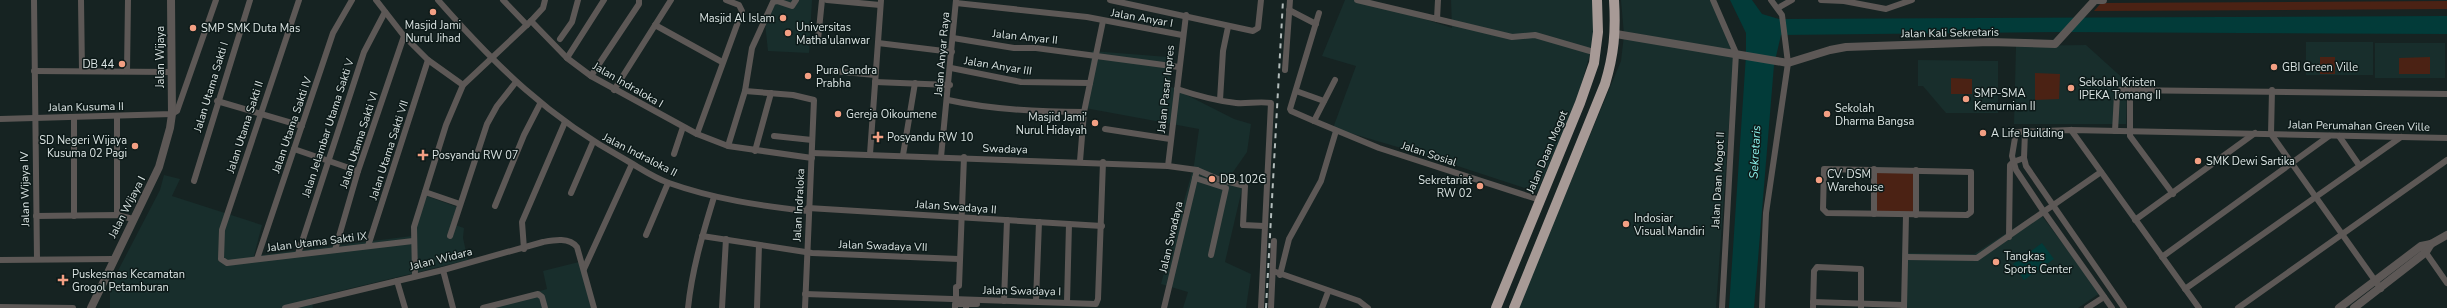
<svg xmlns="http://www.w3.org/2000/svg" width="2447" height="308" viewBox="0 0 2447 308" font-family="'Nunito Sans',sans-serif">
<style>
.built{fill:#182e2c}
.green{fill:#4b2214}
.water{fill:#023b39}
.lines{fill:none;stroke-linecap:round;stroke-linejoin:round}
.minor{stroke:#5d5856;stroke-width:6}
.tertiary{stroke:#5d5856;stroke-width:8}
.trunk{stroke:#a79a96;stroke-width:10}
.rail{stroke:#b3bdbc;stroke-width:2;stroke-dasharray:5 5;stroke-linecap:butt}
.poi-dot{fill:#f39f83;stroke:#0d1a19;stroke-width:1.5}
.labels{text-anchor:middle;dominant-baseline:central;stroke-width:3;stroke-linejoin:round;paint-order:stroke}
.poi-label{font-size:11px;fill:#dce5e4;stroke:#0d1a19;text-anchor:start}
.street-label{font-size:11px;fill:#dce5e4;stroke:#0d1a19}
.water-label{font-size:12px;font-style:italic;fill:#8df5ef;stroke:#0d1a19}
</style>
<rect width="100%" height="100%" fill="#162322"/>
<g class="built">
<polygon points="771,0 812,0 809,53 768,51 764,14"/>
<polygon points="1345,0 1366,0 1452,28 1451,0 1598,0 1598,25 1577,100 1537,192 1418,153 1333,128 1356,66 1322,56"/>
<polygon points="1621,0 1714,0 1734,53 1716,308 1518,308 1621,61 1624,35"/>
<rect x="2306" y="42" width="67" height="33"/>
<rect x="2375" y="43" width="70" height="35"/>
<polygon points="2086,45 2127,82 2126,124 2014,124 2016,46"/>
<polygon points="1092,51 1168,57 1171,87 1234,119 1251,124 1247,152 1226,182 1242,189 1225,262 1251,274 1246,308 1183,308 1188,292 1161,284 1194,165 1199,129 1085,108"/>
<polygon points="1918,60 1998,61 1998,113 1946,113 1923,86 1918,86"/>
<polygon points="164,175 180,179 172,196 262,225 254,256 412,236 424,195 457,207 455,225 464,228 463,238 468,260 311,298 313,308 110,308 110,286 160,190"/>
<polygon points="2039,212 2100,293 2078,308 1902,308 1902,253 1974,254"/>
<polygon points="579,262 591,308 480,308 547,289 543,271"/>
</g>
<g class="green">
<polygon points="2447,1 2447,9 2094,11 2101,3"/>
<rect x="2320" y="57" width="15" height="17"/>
<polygon points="2430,57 2430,74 2399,74 2399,58"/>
<polygon points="2035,73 2060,74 2059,99 2035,100"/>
<polygon points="1951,78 1972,79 1972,94 1951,94"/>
<polygon points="1875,170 1915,171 1915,214 1875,213"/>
</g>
<g class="water">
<polygon points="1730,0 1752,0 1762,14 1779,19 2447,16 2447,34 2062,32 1781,35 1774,65 1754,308 1729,308 1746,55 1746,33"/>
<polygon points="2042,243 2054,259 2024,280 2013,264"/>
</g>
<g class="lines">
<g class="minor">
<polyline points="34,0 37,259"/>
<polyline points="81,0 82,71"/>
<polyline points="299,0 222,230 221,259 227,263 413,241"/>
<polyline points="376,0 404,36 428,60 463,85"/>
<path d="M438 0C496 66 549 118 626 160 640 168 654 178 669 183 714 199 761 206 808 211"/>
<polyline points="503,0 527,25"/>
<polyline points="827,0 880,5"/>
<polyline points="1110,0 1253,31 1258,28 1261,0"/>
<polyline points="1357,0 1437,19 1438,0"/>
<polyline points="1713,0 1736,53 1722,308"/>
<polyline points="1821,0 1844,1 1886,9 1912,0"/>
<polyline points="956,3 1087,17 1182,35"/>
<polyline points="1778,8 1792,0"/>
<polyline points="1289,10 1316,24"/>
<polyline points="1437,19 1512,37 1535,35 1597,53"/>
<polyline points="531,21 567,58 591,76 697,134 728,146 812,158"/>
<polyline points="655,25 722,62"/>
<polyline points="953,38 1014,48 1036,48 1179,67"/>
<polyline points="560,39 572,22 578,0"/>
<polyline points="818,39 822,0"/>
<polyline points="878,43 952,52"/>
<polyline points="567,58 604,0"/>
<polyline points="951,68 1021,82 1090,83"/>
<polyline points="1285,70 1290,0"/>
<polyline points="34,71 171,72"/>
<polyline points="127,71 128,0"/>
<polyline points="833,71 875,75"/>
<polyline points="591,76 639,4 639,0"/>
<polyline points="1335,80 1314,121 1379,148 1540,200"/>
<polyline points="2125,80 2130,90 2130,136 2173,194"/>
<polyline points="875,82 950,85"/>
<path d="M1177 89C1195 95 1216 101 1236 103 1247 104 1259 101 1271 103L1261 308"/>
<polyline points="614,90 671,0"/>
<polyline points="2272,90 2271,134 2381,289"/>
<polyline points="745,91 793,95 814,100 805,308"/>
<polyline points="1296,91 1324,101"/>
<path d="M948 100C993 110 1038 112 1084 112"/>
<polyline points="1220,100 1223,51 1228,27"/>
<polyline points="217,101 302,126"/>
<polyline points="74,117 74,216"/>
<polyline points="0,119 172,114 177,111 216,0"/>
<polyline points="1314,121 1291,111 1290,109 1319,13"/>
<polyline points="1105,129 1170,139"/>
<polyline points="2071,130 2199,308"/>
<polyline points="2115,131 2117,95 2120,90 2447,94"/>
<polyline points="2025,132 2024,158 2026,166 2124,308"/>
<polyline points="697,134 742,11 739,5 726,0"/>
<polyline points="774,136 812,140"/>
<polyline points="2339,136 2359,165"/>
<polyline points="728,146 745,91 752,48 773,2 777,1 792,6 796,0"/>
<polyline points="294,149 358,171"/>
<polyline points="755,151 771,93"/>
<polyline points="812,153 1168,166 1197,170 1218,179 1245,186 1243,225 1264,226"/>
<polyline points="674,154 683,127"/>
<polyline points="870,154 881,0"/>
<polyline points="903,155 915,83"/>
<polyline points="941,157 956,0"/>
<polyline points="1080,161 1084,112 1103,21"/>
<polyline points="1168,166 1186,15"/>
<polygon points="1824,169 1971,172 1971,212 1967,215 1827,213 1823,209"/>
<polyline points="1195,178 1226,188 1211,255"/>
<polyline points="194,181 250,0"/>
<polyline points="425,192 460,204"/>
<polyline points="571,193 593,142"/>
<polyline points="495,206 524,135 540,104"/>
<polyline points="808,208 1102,226"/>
<polyline points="1874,214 1874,169"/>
<polyline points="117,215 117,116"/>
<polyline points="1916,215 1916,170"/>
<polyline points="36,216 117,215 133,219"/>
<polyline points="2135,220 2255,133"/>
<polyline points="646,235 668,183"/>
<polyline points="450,236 487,124 497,106 516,82"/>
<polyline points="702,236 812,253 959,259"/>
<polyline points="2009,237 2010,165 2013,162 2024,158"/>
<polyline points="368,246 428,60"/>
<polyline points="524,249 522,222 565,122"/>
<polyline points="335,250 358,171 404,36"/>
<polyline points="2424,250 2447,283"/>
<polyline points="298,254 364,52 385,12"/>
<polyline points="1906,257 1977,258 2101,172"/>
<polyline points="2162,257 2329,136"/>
<polyline points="257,259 333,33 352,0"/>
<polyline points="0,260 113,259"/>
<polyline points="584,269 632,164"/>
<polyline points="443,270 453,308"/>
<polyline points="1273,271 1359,301 1368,308"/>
<polyline points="415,275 414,227 446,125 463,85 531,21 543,8 545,0"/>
<polyline points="1280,275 1289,239 1321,181 1336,131"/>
<polyline points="397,281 405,308"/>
<polyline points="2185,289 2401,137"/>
<polyline points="805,294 1096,304 1098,299 1103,162"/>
<polyline points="956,299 956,287 959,286 964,157"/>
<polyline points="1004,301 1007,220"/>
<polyline points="1036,301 1039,222"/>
<polyline points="1067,302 1069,224"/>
<polyline points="1813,302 1904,305"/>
<polyline points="0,307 73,308"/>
<path d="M285 308 443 270 543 242C554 240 569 237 577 247L594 308"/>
<polyline points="483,308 538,294 542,297 545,308"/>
<path d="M688 308C692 269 703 233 714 197"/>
<polyline points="722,308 726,239"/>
<polyline points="757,308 759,245"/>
<polyline points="955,308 955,304 966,304"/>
<polyline points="966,308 966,304 977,304"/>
<polyline points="1164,308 1197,170"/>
<polyline points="1271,308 1274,241"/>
<polyline points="1322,308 1328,292"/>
<polyline points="1762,308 1766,213 1788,63 1782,15 1771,0"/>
<polyline points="1813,308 1814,271 1817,267 1861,269 1861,308"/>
<polyline points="1904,308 1906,215"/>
<polyline points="2087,308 2104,297"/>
<polyline points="2112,308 2044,212 2016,170 2012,156 2016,132 2071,130 2447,138"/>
<polyline points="2238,308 2447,160"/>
</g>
<g class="tertiary">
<polyline points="1616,34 1788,63 1830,50 1846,47 1990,42 2055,44 2095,0 2103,0"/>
<polyline points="91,308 159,167 170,128 172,114 171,0"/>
<polyline points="2339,308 2421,246 2431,244 2447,235"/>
<polyline points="2354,308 2426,252 2431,244"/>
</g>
<g class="trunk">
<polyline points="1496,308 1580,103 1594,63 1598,32 1597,0"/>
<path d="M1514 308 1605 84C1614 54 1616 32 1614 0"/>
</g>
<polyline class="rail" points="1266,308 1283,0"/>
</g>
<g class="poi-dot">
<circle cx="433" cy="12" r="4"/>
<circle cx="783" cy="18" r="4"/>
<circle cx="193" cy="28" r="4"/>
<circle cx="788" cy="33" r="4"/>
<circle cx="122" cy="64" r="4"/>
<circle cx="2274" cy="67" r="4"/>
<circle cx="808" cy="76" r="4"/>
<circle cx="2071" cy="88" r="4"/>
<circle cx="1966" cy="99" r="4"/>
<circle cx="838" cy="114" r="4"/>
<circle cx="1827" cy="114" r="4"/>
<circle cx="1095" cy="123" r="4"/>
<circle cx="1983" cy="133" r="4"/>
<path d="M876 131h4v4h4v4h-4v4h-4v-4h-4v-4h4z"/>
<circle cx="135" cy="146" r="4"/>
<path d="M421 149h4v4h4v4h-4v4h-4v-4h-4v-4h4z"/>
<circle cx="2198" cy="161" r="4"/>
<circle cx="1212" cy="179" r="4"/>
<circle cx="1819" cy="180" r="4"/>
<circle cx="1480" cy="186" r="4"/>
<circle cx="1626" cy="224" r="4"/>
<circle cx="1996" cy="262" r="4"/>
<path d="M61 274h4v4h4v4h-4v4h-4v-4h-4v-4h4z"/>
</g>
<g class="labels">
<g class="poi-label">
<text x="775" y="18" text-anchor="end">Masjid Al Islam</text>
<text x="433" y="25" text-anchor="middle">Masjid Jami<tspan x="433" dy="13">Nurul Jihad</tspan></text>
<text x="796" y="27">Universitas<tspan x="796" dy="13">Matha'ulanwar</tspan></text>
<text x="201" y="28">SMP SMK Duta Mas</text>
<text x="114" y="64" text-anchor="end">DB 44</text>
<text x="2282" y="67">GBI Green Ville</text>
<text x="816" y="70">Pura Candra<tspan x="816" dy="13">Prabha</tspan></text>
<text x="2079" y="82">Sekolah Kristen<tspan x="2079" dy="13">IPEKA Tomang II</tspan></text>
<text x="1974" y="93">SMP-SMA<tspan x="1974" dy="13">Kemurnian II</tspan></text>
<text x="1835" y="108">Sekolah<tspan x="1835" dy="13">Dharma Bangsa</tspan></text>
<text x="846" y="114">Gereja Oikoumene</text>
<text x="1087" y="117" text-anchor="end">Masjid Jami'<tspan x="1087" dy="13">Nurul Hidayah</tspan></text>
<text x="1991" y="133">A Life Building</text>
<text x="887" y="137">Posyandu RW 10</text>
<text x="127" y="140" text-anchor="end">SD Negeri Wijaya<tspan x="127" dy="13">Kusuma 02 Pagi</tspan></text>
<text x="432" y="155">Posyandu RW 07</text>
<text x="2206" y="161">SMK Dewi Sartika</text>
<text x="1827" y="174">CV. DSM<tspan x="1827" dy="13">Warehouse</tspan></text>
<text x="1220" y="179">DB 102G</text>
<text x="1472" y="180" text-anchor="end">Sekretariat<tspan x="1472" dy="13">RW 02</tspan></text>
<text x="1634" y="218">Indosiar<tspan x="1634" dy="13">Visual Mandiri</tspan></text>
<text x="2004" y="256">Tangkas<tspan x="2004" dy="13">Sports Center</tspan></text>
<text x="72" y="274">Puskesmas Kecamatan<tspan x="72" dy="13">Grogol Petamburan</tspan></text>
</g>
<g class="street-label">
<text transform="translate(1142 18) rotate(10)">Jalan Anyar I</text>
<text transform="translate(1950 33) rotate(-1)">Jalan Kali Sekretaris</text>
<text transform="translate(1025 37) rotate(6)">Jalan Anyar II</text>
<text transform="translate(942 54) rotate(-85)">Jalan Anyar Raya</text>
<text transform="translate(160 57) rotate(-90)">Jalan Wijaya</text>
<text transform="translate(998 66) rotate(9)">Jalan Anyar III</text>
<text transform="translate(628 85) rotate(30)">Jalan Indraloka I</text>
<text transform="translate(211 87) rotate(-73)">Jalan Utama Sakti I</text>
<text transform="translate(1166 89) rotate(-84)">Jalan Pasar Inpres</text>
<text transform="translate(86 107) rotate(-1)">Jalan Kusuma II</text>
<text transform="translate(292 125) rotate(-71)">Jalan Utama Sakti IV</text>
<text transform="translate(2359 126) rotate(1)">Jalan Perumahan Green Ville</text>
<text transform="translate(245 127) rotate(-72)">Jalan Utama Sakti II</text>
<text transform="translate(328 128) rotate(-72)">Jalan Jelambar Utama Sakti V</text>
<text transform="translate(359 140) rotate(-72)">Jalan Utama Sakti VI</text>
<text transform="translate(1005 149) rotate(2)">Swadaya</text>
<text transform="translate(389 150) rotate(-72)">Jalan Utama Sakti VII</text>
<text transform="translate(1547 152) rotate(-67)">Jalan Daan Mogot</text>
<text transform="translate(1429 154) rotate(18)">Jalan Sosial</text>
<text transform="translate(640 155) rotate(27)">Jalan Indraloka II</text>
<text transform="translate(1718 180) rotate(-87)">Jalan Daan Mogot II</text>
<text transform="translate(25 189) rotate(-91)">Jalan Wijaya IV</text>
<text transform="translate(799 205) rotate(-87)">Jalan Indraloka</text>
<text transform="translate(127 207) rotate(-63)">Jalan Wijaya I</text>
<text transform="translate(956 207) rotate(4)">Jalan Swadaya II</text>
<text transform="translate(1171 237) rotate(-77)">Jalan Swadaya</text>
<text transform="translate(317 242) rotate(-7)">Jalan Utama Sakti IX</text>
<text transform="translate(883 246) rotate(2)">Jalan Swadaya VII</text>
<text transform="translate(441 259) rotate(-14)">Jalan Widara</text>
<text transform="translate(1022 291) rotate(1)">Jalan Swadaya I</text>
</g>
<g class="water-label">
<text transform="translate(1755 152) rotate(-87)">Sekretaris</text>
</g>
</g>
</svg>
